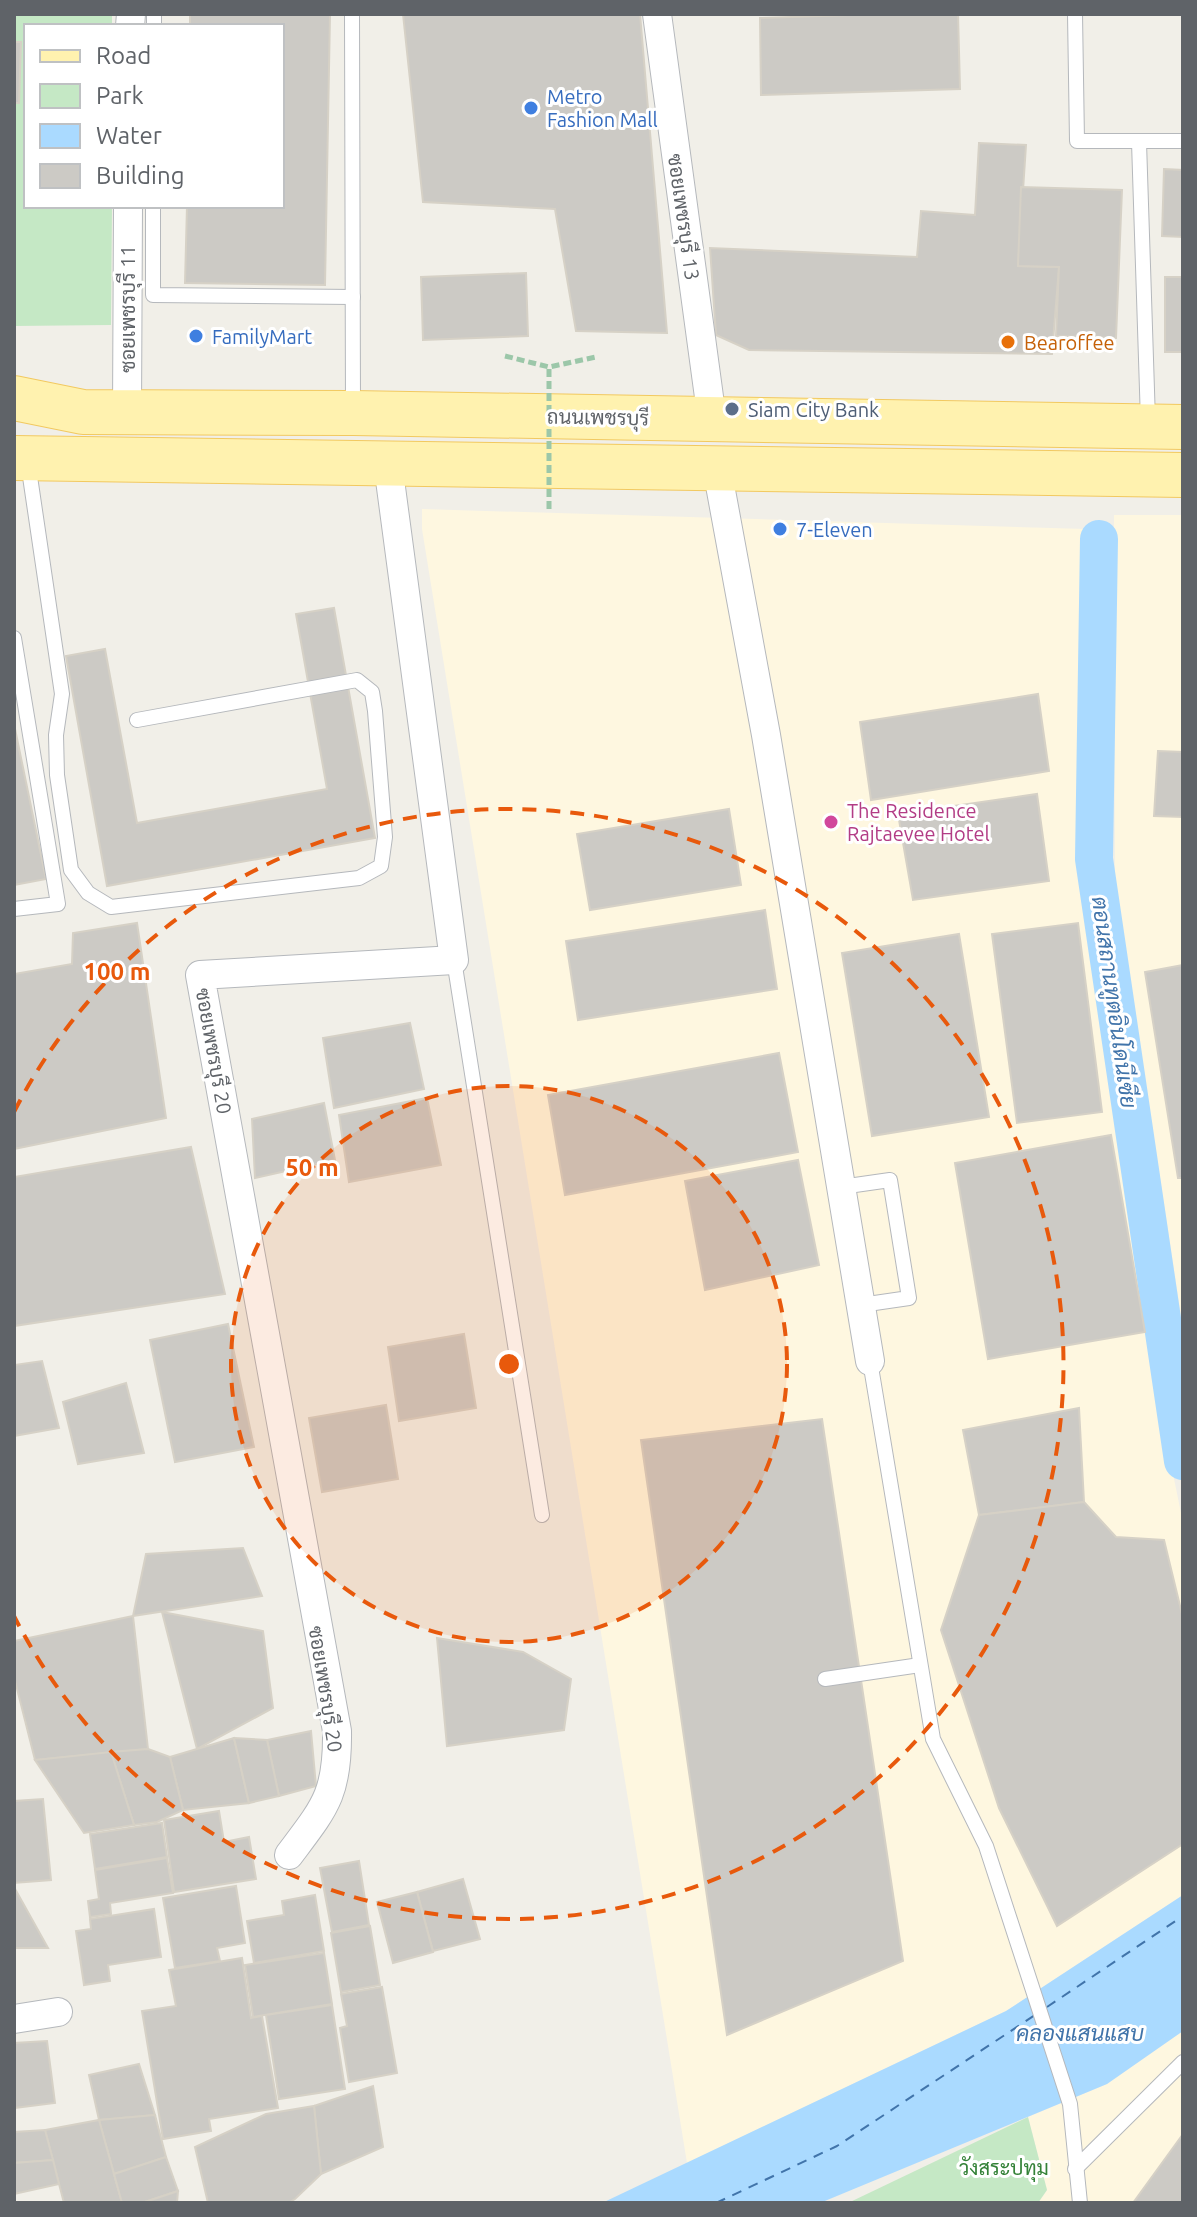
<svg xmlns="http://www.w3.org/2000/svg" width="1197" height="2217" viewBox="0 0 1197 2217" font-family="Ubuntu,Sarabun,sans-serif">
<style>
.commercial{fill:#fef7e0}
.green{fill:#c5e8c5}
.water{fill:#aadaff}
.lines{fill:none;stroke-linecap:round;stroke-linejoin:round}
.canal{stroke:#aadaff;stroke-width:38}
.ferry{stroke:#4174aa;stroke-width:2;stroke-dasharray:10 8;stroke-linecap:butt}
.building{fill:#cccac5;stroke:#d6d1c6;stroke-width:2}
.service-casing{stroke:#b5b8bc;stroke-width:16}
.minor-casing{stroke:#b5b8bc;stroke-width:30}
.primary-casing{stroke:#f2c960;stroke-width:46}
.path{stroke:#9cc7a9;stroke-width:5;stroke-dasharray:8 4;stroke-linecap:butt}
.service{stroke:#fff;stroke-width:14}
.minor{stroke:#fff;stroke-width:28}
.primary{stroke:#fff2af;stroke-width:44}
.path-bridge{stroke:#9cc7a9;stroke-width:5;stroke-dasharray:8 4;stroke-linecap:butt}
.ring{fill:none;stroke:#e8590c;stroke-width:4;stroke-dasharray:14 10}
.shop-dot{fill:#3f7fe0;stroke:#fff;stroke-width:3}
.food-dot{fill:#e8710a;stroke:#fff;stroke-width:3}
.service-dot{fill:#5c6f8a;stroke:#fff;stroke-width:3}
.hotel-dot{fill:#d1479c;stroke:#fff;stroke-width:3}
.labels{text-anchor:middle;dominant-baseline:central;stroke-width:6;stroke-linejoin:round;paint-order:stroke}
.shop-label{font-size:20px;fill:#366cbe;stroke:#fff;text-anchor:start}
.street-label{font-size:20px;fill:#5f6368;stroke:#fff}
.food-label{font-size:20px;fill:#c56008;stroke:#fff;text-anchor:start}
.service-label{font-size:20px;fill:#4e5e75;stroke:#fff;text-anchor:start}
.hotel-label{font-size:20px;fill:#b23c85;stroke:#fff;text-anchor:start}
.park-label{font-size:20px;fill:#348238;stroke:#fff}
.water-label{font-size:22px;font-style:italic;fill:#4174aa;stroke:#fff}
.centre{fill:#e8590c;stroke:#fff;stroke-width:4}
.ring-label{font-size:24px;text-anchor:middle;font-weight:bold;fill:#e8590c;stroke:#fff;stroke-width:6;stroke-linejoin:round;paint-order:stroke}
</style>
<rect width="100%" height="100%" fill="#f1efe8"/>
<g class="commercial">
<polygon points="422,509 1086,529 1081,884 1155,1385 1183,1523 1183,1895 1006,2011 687,2163 422,529"/>
<polygon points="1114,515 1183,515 1183,1329 1115,883"/>
<polygon points="1183,2031 1183,2203 1038,2203 1047,2190 1028,2117 1107,2084"/>
</g>
<g class="green">
<polygon points="14,14 112,14 112,26 26,26 26,206 112,206 111,325 14,326"/>
<polygon points="1028,2117 1047,2190 1038,2203 848,2203"/>
</g>
<polygon class="water" points="1183,1895 1183,2031 1107,2084 820,2203 602,2203 1006,2011"/>
<g class="lines">
<polyline class="canal" points="1099,539 1094,859 1183,1461"/>
<g class="ferry">
<polyline points="1047,2007 1183,1916"/>
<polyline points="716,2203 837,2146 1035,2015"/>
</g>
</g>
<g class="building">
<polygon points="190,14 330,14 325,285 185,283 187,206 282,206 282,26 190,26"/>
<polygon points="403,14 640,14 667,333 576,331 555,209 423,202"/>
<polygon points="878,14 958,14 960,89 761,95 760,18"/>
<polygon points="14,42 21,42 19,103 14,103"/>
<polygon points="979,143 1026,145 1018,266 1059,267 1052,354 749,350 716,335 710,248 917,257 921,211 975,215"/>
<polygon points="1164,169 1183,170 1183,237 1162,236"/>
<polygon points="1021,187 1122,190 1116,338 1056,336 1059,267 1018,266"/>
<polygon points="526,273 528,336 423,340 421,277"/>
<rect x="1165" y="277" width="18" height="75"/>
<polygon points="334,608 375,838 107,886 66,656 105,649 137,823 327,789 296,614"/>
<polygon points="1038,694 1049,771 871,800 860,722"/>
<polygon points="14,724 46,879 14,885"/>
<polygon points="1158,751 1183,752 1183,817 1154,816"/>
<polygon points="1037,794 1049,881 913,900 898,814"/>
<polygon points="729,809 741,885 590,910 577,834"/>
<polygon points="765,910 777,989 578,1020 566,941"/>
<polygon points="137,923 166,1118 14,1149 14,974 72,964 73,933"/>
<polygon points="1078,923 1102,1112 1017,1123 992,934"/>
<polygon points="959,934 989,1117 872,1136 842,953"/>
<polygon points="1183,965 1183,1178 1178,1178 1145,972"/>
<polygon points="410,1023 424,1089 334,1108 323,1038"/>
<polygon points="779,1053 798,1152 565,1195 548,1095"/>
<polygon points="427,1098 441,1165 349,1182 339,1115"/>
<polygon points="324,1103 335,1160 255,1178 252,1119"/>
<polygon points="1111,1135 1145,1332 988,1359 955,1163"/>
<polygon points="191,1147 225,1294 14,1326 14,1177"/>
<polygon points="798,1160 819,1265 705,1290 685,1181"/>
<polygon points="228,1324 254,1447 175,1462 150,1340"/>
<polygon points="464,1334 476,1408 399,1421 388,1347"/>
<polygon points="42,1361 59,1428 14,1436 14,1365"/>
<polygon points="126,1383 144,1453 78,1464 63,1402"/>
<polygon points="386,1405 398,1479 322,1492 309,1418"/>
<polygon points="1079,1408 1084,1502 979,1515 963,1430"/>
<polygon points="822,1419 903,1961 727,2035 641,1440"/>
<polygon points="1084,1502 1116,1537 1164,1540 1183,1618 1183,1844 1057,1926 999,1808 941,1630 979,1515"/>
<polygon points="243,1548 262,1596 133,1616 146,1554"/>
<polygon points="162,1612 263,1631 273,1708 197,1749"/>
<polygon points="133,1616 148,1749 35,1760 14,1677 14,1641"/>
<polygon points="437,1638 523,1652 571,1679 564,1730 447,1746"/>
<polygon points="311,1731 316,1786 279,1796 267,1740"/>
<polygon points="234,1738 249,1803 183,1810 170,1757"/>
<polygon points="234,1738 267,1740 279,1796 249,1803"/>
<polygon points="148,1749 170,1757 183,1810 157,1822 134,1825 111,1752"/>
<polygon points="111,1752 134,1825 84,1833 35,1760"/>
<polygon points="43,1799 51,1880 14,1883 14,1801"/>
<polygon points="219,1811 224,1842 249,1837 256,1879 174,1892 164,1820"/>
<polygon points="162,1823 167,1857 95,1869 90,1834"/>
<polygon points="167,1858 173,1893 110,1903 111,1914 90,1917 88,1901 99,1899 95,1870"/>
<polygon points="359,1861 369,1925 332,1932 320,1868"/>
<polygon points="463,1879 480,1939 433,1951 417,1892"/>
<polygon points="236,1886 245,1943 217,1948 220,1961 175,1968 163,1898"/>
<polygon points="14,1887 48,1948 14,1948"/>
<polygon points="417,1892 433,1952 393,1963 377,1902"/>
<polygon points="315,1895 324,1951 254,1963 247,1921 284,1915 282,1901"/>
<polygon points="154,1909 161,1957 108,1965 110,1981 84,1985 76,1931 91,1929 90,1919"/>
<polygon points="370,1926 380,1985 341,1992 331,1933"/>
<polygon points="324,1953 332,2004 253,2017 245,1965"/>
<polygon points="242,1958 251,2018 262,2016 278,2108 209,2119 211,2131 163,2139 142,2011 176,2006 169,1970"/>
<polygon points="382,1987 397,2073 349,2082 340,2028 347,2026 341,1994"/>
<polygon points="332,2005 345,2089 279,2099 266,2015"/>
<polygon points="47,2041 55,2103 14,2108 14,2043"/>
<polygon points="139,2064 155,2115 99,2120 89,2075"/>
<polygon points="373,2086 383,2147 321,2174 314,2106"/>
<polygon points="314,2106 321,2174 295,2199 288,2203 208,2203 195,2147 266,2114"/>
<polygon points="155,2115 166,2157 114,2174 99,2120"/>
<polygon points="99,2120 122,2203 64,2203 45,2130"/>
<polygon points="45,2130 53,2160 14,2163 14,2132"/>
<polygon points="1183,2134 1183,2203 1133,2203"/>
<polygon points="166,2157 178,2191 142,2203 122,2203 114,2174"/>
<polygon points="53,2160 59,2184 14,2194 14,2163"/>
<polygon points="178,2191 177,2203 142,2203"/>
</g>
<g class="lines">
<g class="service-casing">
<g id="service">
<polyline points="352,14 353,410"/>
<polyline points="1075,14 1077,141 1183,141"/>
<polyline points="154,26 154,14"/>
<polyline points="1139,142 1148,421"/>
<polyline points="153,206 153,295 353,297"/>
<polyline points="28,463 62,694 56,735 57,775 71,870 88,893 111,907 359,878 381,866 385,837 375,711 372,692 357,680 137,720"/>
<polyline points="14,638 58,904 14,909"/>
<polyline points="454,960 542,1515"/>
<polyline points="841,1187 890,1180 909,1298 861,1305"/>
<polyline points="870,1361 933,1739 986,1846 1070,2104 1080,2203"/>
<polyline points="825,1679 920,1665"/>
<polyline points="1075,2169 1183,2062"/>
</g>
</g>
<g class="minor-casing">
<g id="minor">
<polyline points="657,14 712,419"/>
<polyline points="130,26 131,14"/>
<polyline points="127,413 128,206"/>
<polyline points="717,469 766,735 870,1361"/>
<path d="M289 1855C325 1807 338 1794 337 1731L200 975 454 960 388 465"/>
<polyline points="14,2019 58,2012"/>
</g>
</g>
<g class="primary-casing">
<g id="primary">
<polyline points="14,398 83,412 353,413 1183,427"/>
<polyline points="14,458 1183,475"/>
</g>
</g>
<polyline class="path" points="505,356 549,367 596,357"/>
<use href="#service" class="service"/>
<use href="#minor" class="minor"/>
<use href="#primary" class="primary"/>
<polyline class="path-bridge" points="549,509 549,367"/>
</g>
<circle cx="509" cy="1364" r="278" fill="#e8590c" fill-opacity=".12"/>
<g class="ring">
<circle cx="509" cy="1364" r="278"/>
<path d="M14 1112A555 555 0 1 1 14 1616"/>
</g>
<g class="shop-dot">
<circle cx="531" cy="108" r="8"/>
<circle cx="196" cy="336" r="8"/>
<circle cx="780" cy="529" r="8"/>
</g>
<circle class="food-dot" cx="1008" cy="342" r="8"/>
<circle class="service-dot" cx="732" cy="409" r="8"/>
<circle class="hotel-dot" cx="831" cy="822" r="8"/>
<g class="labels">
<g class="shop-label">
<text x="547" y="96">Metro<tspan x="547" dy="23">Fashion Mall</tspan></text>
<text x="212" y="336">FamilyMart</text>
<text x="796" y="529">7-Eleven</text>
</g>
<g class="street-label">
<text transform="translate(684 217) rotate(82)">ซอยเพชรบุรี 13</text>
<text transform="translate(127 309) rotate(-90)">ซอยเพชรบุรี 11</text>
<text transform="translate(598 417) rotate(1)">ถนนเพชรบุรี</text>
<text transform="translate(214 1051) rotate(80)">ซอยเพชรบุรี 20</text>
<text transform="translate(326 1689) rotate(81)">ซอยเพชรบุรี 20</text>
</g>
<g class="food-label">
<text x="1024" y="342">Bearoffee</text>
</g>
<g class="service-label">
<text x="748" y="409">Siam City Bank</text>
</g>
<g class="hotel-label">
<text x="847" y="810">The Residence<tspan x="847" dy="23">Rajtaevee Hotel</tspan></text>
</g>
<g class="park-label">
<text x="1004" y="2167">วังสระปทุม</text>
</g>
<g class="water-label">
<text transform="translate(1115 1002) rotate(82)">ตอนสถานทูตอินโดนีเซีย</text>
<text x="1080" y="2032">คลองแสนแสบ</text>
</g>
</g>
<circle cx="509" cy="1364" r="12" class="centre"/>
<g class="ring-label">
<text x="117" y="980">100 m</text>
<text x="312" y="1176">50 m</text>
</g>
<rect width="1197" height="2217" fill="none" stroke="#5f6368" stroke-width="32"/>
<rect x="24" y="24" width="260" height="184" fill="#ffffff" stroke="#bfc1c3" stroke-width="2"/>
<rect x="40" y="50" width="40" height="12" fill="#fff2af" stroke="#bfc1c3" stroke-width="2"/>
<text x="96" y="64" font-size="24" fill="#5f6368">Road</text>
<rect x="40" y="84" width="40" height="24" fill="#c5e8c5" stroke="#bfc1c3" stroke-width="2"/>
<text x="96" y="104" font-size="24" fill="#5f6368">Park</text>
<rect x="40" y="124" width="40" height="24" fill="#aadaff" stroke="#bfc1c3" stroke-width="2"/>
<text x="96" y="144" font-size="24" fill="#5f6368">Water</text>
<rect x="40" y="164" width="40" height="24" fill="#cccac5" stroke="#bfc1c3" stroke-width="2"/>
<text x="96" y="184" font-size="24" fill="#5f6368">Building</text>
</svg>
